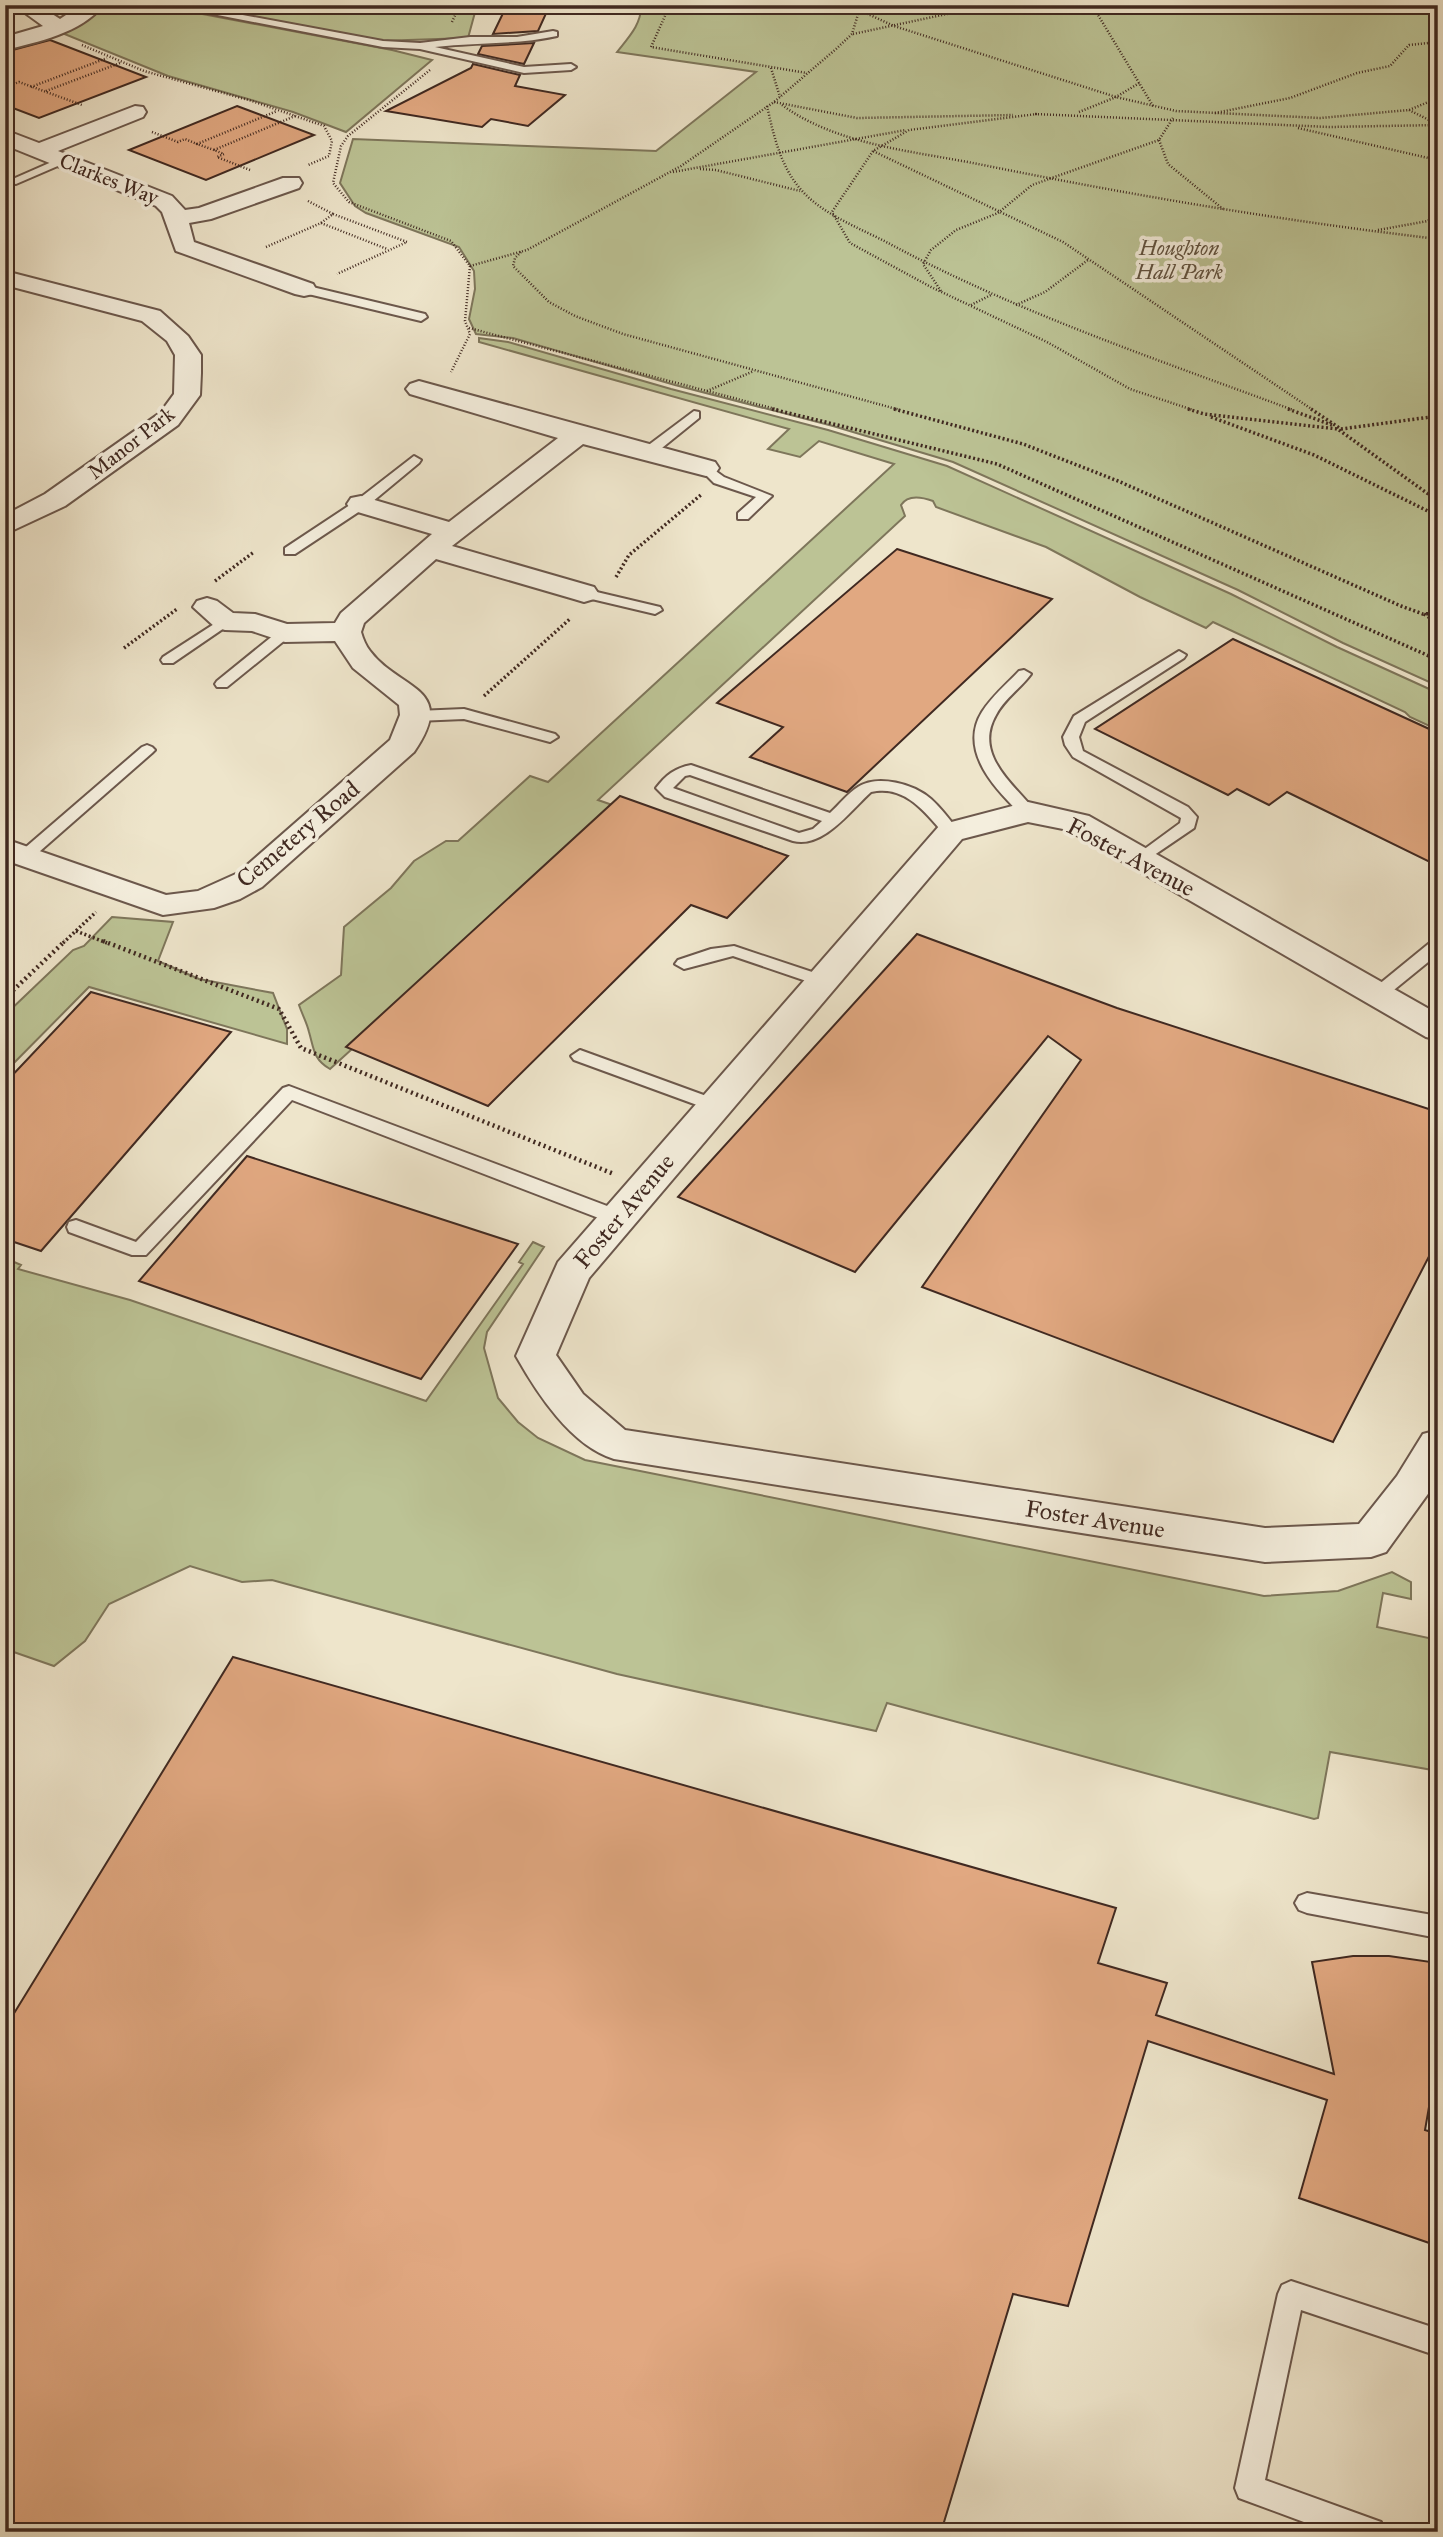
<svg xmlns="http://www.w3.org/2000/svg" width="1443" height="2537" viewBox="0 0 1443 2537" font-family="'IM FELL Great Primer',serif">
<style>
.green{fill:#bcc395;stroke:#7e765b;stroke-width:2}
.building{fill:#e1a881;stroke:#402921;stroke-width:2}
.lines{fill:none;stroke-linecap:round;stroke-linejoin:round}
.lane-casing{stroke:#6c584c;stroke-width:4}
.street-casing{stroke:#6c584c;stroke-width:4}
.path-far2{stroke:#402921;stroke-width:2.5;stroke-dasharray:1 2;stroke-linecap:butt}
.path-far1{stroke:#402921;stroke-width:3.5;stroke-dasharray:2 2.5;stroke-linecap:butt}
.path{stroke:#402921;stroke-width:4.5;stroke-dasharray:2 3.5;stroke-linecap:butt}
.lane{fill:#f4eedd;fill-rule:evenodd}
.street{fill:#f4eedd;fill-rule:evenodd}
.labels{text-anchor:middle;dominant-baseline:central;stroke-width:7;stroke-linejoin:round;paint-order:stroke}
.far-street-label{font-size:21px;fill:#402921;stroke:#f4eedd}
.far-park-label{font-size:21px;font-style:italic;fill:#5f503e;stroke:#f4eedd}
.street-label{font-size:24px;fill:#402921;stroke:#f4eedd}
</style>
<rect width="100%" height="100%" fill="#eee5cb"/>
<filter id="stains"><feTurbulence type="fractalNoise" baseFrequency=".00286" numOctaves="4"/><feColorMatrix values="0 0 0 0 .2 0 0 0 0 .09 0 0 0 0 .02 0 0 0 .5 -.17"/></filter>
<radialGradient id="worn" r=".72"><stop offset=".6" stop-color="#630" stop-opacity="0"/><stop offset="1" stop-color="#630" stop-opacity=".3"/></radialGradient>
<g class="green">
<polygon points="103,5 155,5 392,50 432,60 346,132 293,112 168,76 57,31 95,15"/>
<polygon points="196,5 477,5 468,38 378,41"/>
<path d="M641 5H1438V686L1343 643 1238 590 953 462 833 426 675 385 513 338 476 334 469 319 475 289 474 271 459 247 366 213 355 206 340 183 353 139 656 151 756 72 617 52C628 38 642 24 641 5Z"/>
<path d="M479 338 508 342 671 389 828 430 947 466 1231 594 1337 647 1438 693V730L1410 717 1405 712 1213 622 1206 628 1140 597 1046 547 936 507 933 501C922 497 908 494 901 505L905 516 598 800 618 807 330 1069C313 1059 314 1049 309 1032 307 1023 302 1014 299 1005L341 975 344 927 391 888 414 861 446 841H458L530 776 548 782 894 464 819 441 800 457 768 449 789 429 479 342Z"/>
<polygon points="112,917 173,922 158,961 199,979 273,993 287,1029 287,1044 89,987 5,1072 5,1015 73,950 84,946"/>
<polygon points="533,1242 544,1247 487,1332 484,1348 498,1398 518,1422 538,1438 585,1460 1264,1596 1338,1591 1392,1572 1411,1582 1411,1599 1383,1593 1377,1627 1438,1640 1438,1771 1330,1752 1318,1818 1314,1819 887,1703 876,1731 617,1674 272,1580 242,1582 190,1566 109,1604 85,1641 54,1666 5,1649 5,1258 21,1265 18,1269 130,1300 426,1401 523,1264 519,1262"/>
</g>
<g class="building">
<polygon points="507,5 520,5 549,7 538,31 493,34"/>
<polygon points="50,40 146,77 39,118 5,105 5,52"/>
<polygon points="534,43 524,64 478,54 482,46"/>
<polygon points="473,64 520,75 515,86 565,95 528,126 491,119 482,127 386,111 471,68"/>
<polygon points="237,106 314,135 206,180 129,150"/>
<polygon points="897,549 1052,599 847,792 750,757 783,727 717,703"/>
<polygon points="1233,639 1438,733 1438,866 1287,792 1269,805 1237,789 1228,795 1095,729"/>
<polygon points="620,796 788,856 727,918 691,905 488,1106 346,1047"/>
<polygon points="917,934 1117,1008 1438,1112 1438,1239 1333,1442 922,1287 1081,1060 1048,1036 855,1272 678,1197"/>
<polygon points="91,992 231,1032 41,1251 5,1239 5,1083"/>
<polygon points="247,1156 518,1244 421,1379 139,1281"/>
<polygon points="233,1657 1116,1908 1098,1963 1167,1983 1156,2015 1334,2074 1312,1962 1353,1956 1389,1956 1438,1963 1438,2055 1425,2130 1438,2134 1438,2246 1299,2198 1327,2100 1148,2041 1068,2306 1013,2294 941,2532 5,2532 5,2028"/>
</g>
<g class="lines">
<g class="lane-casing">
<g id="lane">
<path d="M166 5H189L383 41 420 43 470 37H517L553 31 557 32V36C516 45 476 42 435 47L524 67 571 64 576 67 571 70 524 73 420 49 383 47Z"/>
<polygon points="63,157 67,158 67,162 16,184 6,182"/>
<polygon points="304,285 425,314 427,317 421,321 300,292 298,289"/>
<polygon points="694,411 699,412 699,418 652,456 642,456 642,450"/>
<polygon points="414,456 421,460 419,463 366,507 295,554 285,554 285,548 356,501"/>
<polygon points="706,464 724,477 772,496 748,519 738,519 738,513 756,497 714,483 699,468"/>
<polygon points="584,589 660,607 662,610 655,614 579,596 577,593"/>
<polygon points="225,617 230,618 232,621 230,624 173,663 163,663 161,660 163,657"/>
<polygon points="285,629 292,633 290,636 227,687 217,687 215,684 217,681 280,630"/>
<polygon points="1179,651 1186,655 1184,658 1085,722 1079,737 1083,751 1188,807 1197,817 1194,828 1141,864 1135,862 1133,859 1135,856 1180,823 1181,818 1073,757 1065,745 1063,737 1074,716"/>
<path d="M1024 670 1031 674C1021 688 1004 699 996 715 973 755 1014 784 1036 812L1028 817 1022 815C996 790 958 751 982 712 992 696 1007 684 1019 671Z"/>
<polygon points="464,709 555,734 558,737 550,742 464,719 417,721 409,716 417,711"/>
<polygon points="147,745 152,747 155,750 152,753 31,859 19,859 17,856 19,853 142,747"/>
<path d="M691 765 830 813C839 805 848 793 858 787 878 774 914 784 931 799 941 808 951 821 959 832L957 835H945C926 813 905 784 871 792 851 810 823 849 793 841L665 797 656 788C666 775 675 768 691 765ZM690 775 822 821 813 829 799 833 673 788 685 776Z"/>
<polygon points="1438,940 1438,954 1384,998 1372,998 1369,994 1372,990 1432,941"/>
<polygon points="734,946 827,977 830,981 821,986 733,956 684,969 675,964 678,960 711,949"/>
<polygon points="580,1050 720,1101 723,1105 714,1111 708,1109 574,1060 571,1056"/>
<polygon points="289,1086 623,1212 625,1217 623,1222 609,1222 292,1100 146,1255 132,1255 69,1232 67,1227 69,1222 76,1220 136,1242 283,1088"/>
<polygon points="1307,1893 1438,1916 1438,1938 1307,1913 1299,1910 1295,1903 1299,1896"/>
<polygon points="1291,2281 1438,2329 1438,2356 1301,2310 1265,2480 1381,2522 1385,2532 1331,2532 1239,2498 1235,2488 1278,2294 1282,2285"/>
</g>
</g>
<g class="street-casing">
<g id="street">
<path d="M14 5H38L60 19 81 5H103C82 33 37 42 5 50V37L43 26Z"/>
<polygon points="135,106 143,107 146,112 143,117 58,151 172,196 185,210 199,208 283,178 299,178 302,183 299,188 211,219 189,223 194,242 313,284 316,289 313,294 304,296 295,294 176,251 162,212 156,206 5,145 5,130 39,143"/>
<polygon points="5,271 160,311 188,336 201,355 201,373 200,395 178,425 65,506 5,534 5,515 45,494 160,413 174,394 175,355 167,341 142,321 5,285"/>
<path d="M419 381 715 462 719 468 715 474 706 476 583 444 452 546 594 587 598 593 594 599 584 602 574 599 436 559 364 623 361 632C363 639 366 646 370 651 399 690 459 687 414 752L262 887 240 899 214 908 163 915 5 860V839L166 895 198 891 238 873 390 740 400 715 399 705 353 668 335 641 285 642 252 631 225 630 215 627 193 607 197 601 207 598 217 601 233 613 255 614 287 624 335 623 341 613 432 534 351 510 347 504 351 498 361 496 449 522 558 438 410 394 406 389 410 384Z"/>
<path d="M1028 802 1089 816 1438 1014V1040L1426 1037 1068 830 1028 822 962 839 589 1278 556 1355 583 1394 625 1430 1265 1528 1359 1524 1397 1476 1423 1434 1438 1430V1480L1386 1552 1371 1557 1265 1562 614 1459C571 1446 537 1393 516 1356L558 1262 940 825Z"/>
</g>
</g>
<g class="path-far2">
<polyline points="670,5 651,47 807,73"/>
<polyline points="848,5 894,26 1116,97 1176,111 1320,118 1409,110 1438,98"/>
<polyline points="1092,5 1153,106"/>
<polyline points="452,22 460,5"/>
<polyline points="853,34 989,5"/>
<polyline points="82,45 144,71 252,101 324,126 332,141 329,156 308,165"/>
<polyline points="771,68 780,97"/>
<polyline points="430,70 348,136 341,146 333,183 349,202 451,241 470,266 465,321 470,334 451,372"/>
<polyline points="5,80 14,84 19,82 82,105"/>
<polyline points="31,87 107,58"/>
<polyline points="46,91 120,63"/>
<polyline points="774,102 857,118 1013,115"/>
<path d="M782 105C837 145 913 151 978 164 1131 195 1283 221 1438 239"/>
<path d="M767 106C774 137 781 169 804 193 826 216 862 229 890 244 1019 313 1156 359 1293 410"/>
<polyline points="1409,110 1437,124"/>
<polyline points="1079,112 1116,97 1141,82"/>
<polyline points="1215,113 1290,98 1357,73 1390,66 1409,45 1438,42"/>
<polyline points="1035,114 1329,127 1438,125"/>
<polyline points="1037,114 909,130 873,151 1063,242 1313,410"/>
<polyline points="1298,128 1437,160"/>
<polyline points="152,132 178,142 185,139 197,144"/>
<polyline points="1159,140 1168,164 1223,209"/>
<polyline points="214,150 197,144 277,111"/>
<polyline points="873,151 832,212 850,243 931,287 1047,342 1130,389 1193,410"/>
<polyline points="700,169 716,170 800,191"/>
<polyline points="250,170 217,157 224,154 214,150 295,116"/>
<polyline points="673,172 906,130"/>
<polyline points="308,201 333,214 321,223"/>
<polyline points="333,214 407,242 337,274"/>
<polyline points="1378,230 1428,221 1438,210"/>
<polyline points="266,247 321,223 387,249"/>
<polyline points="521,252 515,258 513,266 549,302 575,316 623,334 900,410"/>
<polyline points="470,266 527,250 681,166 774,102 836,49 852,34 859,11"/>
<polyline points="941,291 923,264 931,250 956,230 998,213 1032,185 1159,140 1173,118"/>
<polyline points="971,305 991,295"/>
<polyline points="1016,305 1045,292 1088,260"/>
<polyline points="469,328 779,410"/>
<polyline points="707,391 754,371"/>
</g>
<g class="path-far1">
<polyline points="772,409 997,464 1438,660"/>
<polyline points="894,409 1023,444 1118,481 1401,606 1423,614 1438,613"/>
<polyline points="1188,409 1204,414 1338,429"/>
<polyline points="1288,409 1332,425"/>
<polyline points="1311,409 1341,429 1438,416"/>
<polyline points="1211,417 1314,455 1438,516"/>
<polyline points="1339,430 1438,501"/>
<polyline points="616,577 629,555 702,494"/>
<polyline points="215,581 254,552"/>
<polyline points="1424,614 1438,623"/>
<polyline points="124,648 177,609"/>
<polyline points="484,696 571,618"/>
<polyline points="76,931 107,943"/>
<polyline points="63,943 96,912"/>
</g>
<g class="path">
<polyline points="103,941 279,1009 301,1048 614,1174"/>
<polyline points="5,998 65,941"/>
</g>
<use href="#lane" class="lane"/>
<use href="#street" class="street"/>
</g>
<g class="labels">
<g class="far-street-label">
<text transform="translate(109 179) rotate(22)">Clarkes Way</text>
<text transform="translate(131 443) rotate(-38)">Manor Park</text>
</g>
<g class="far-park-label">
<text x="1179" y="248">Houghton<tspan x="1179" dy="24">Hall Park</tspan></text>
</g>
<g class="street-label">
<text transform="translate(298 834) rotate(-40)">Cemetery Road</text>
<text transform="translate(1131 857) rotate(28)">Foster Avenue</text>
<text transform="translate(624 1211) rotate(-50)">Foster Avenue</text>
<text transform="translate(1095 1519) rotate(9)">Foster Avenue</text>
</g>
</g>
<rect width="1443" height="2537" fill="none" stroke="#eee5cb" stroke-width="28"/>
<rect x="7" y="7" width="1429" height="2523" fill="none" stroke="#402921" stroke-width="3.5"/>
<rect x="14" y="14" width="1415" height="2509" fill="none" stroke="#402921" stroke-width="2"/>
<rect width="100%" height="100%" filter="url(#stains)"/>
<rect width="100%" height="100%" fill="url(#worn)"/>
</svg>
